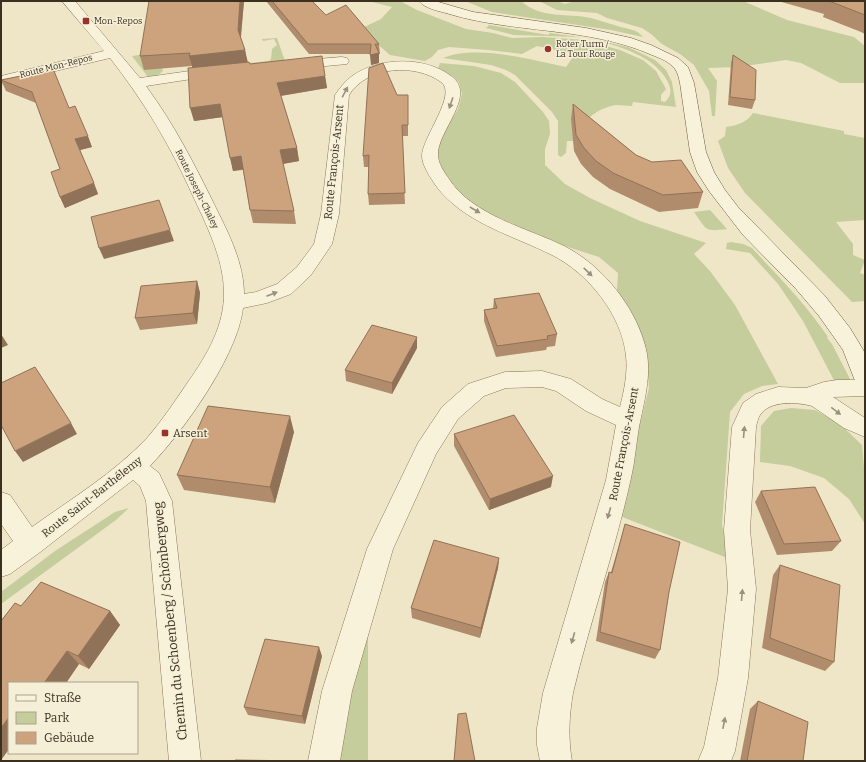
<svg xmlns="http://www.w3.org/2000/svg" width="866" height="762" viewBox="0 0 866 762" font-family="Bitter,serif">
<style>
.green{fill:#c4cd9b}
.lines{fill:none;stroke-linecap:round;stroke-linejoin:round}
.minor-casing{stroke:#8b785c;stroke-width:1}
.secondary-casing{stroke:#6d593f;stroke-width:1}
.minor{fill:#f9f2db;fill-rule:evenodd}
.secondary{fill:#f9f2db;fill-rule:evenodd}
.wall{fill:#b08c6c}
.shaded-wall{fill:#907258}
.building{fill:#cda37d;stroke:#907258}
.oneway{fill:#9a907e}
.poi-dot{fill:#9a322c;stroke:#f6efd7;stroke-width:1.5}
.labels{text-anchor:middle;dominant-baseline:central;stroke-width:3;stroke-linejoin:round;paint-order:stroke}
.far-poi-label{font-size:9px;fill:#3b2f20;stroke:#f6efd7;text-anchor:start}
.far-street-label{font-size:9px;fill:#3b2f20;stroke:#f6efd7}
.street-label{font-size:11px;fill:#3b2f20;stroke:#f6efd7}
.poi-label{font-size:11px;fill:#3b2f20;stroke:#f6efd7;text-anchor:start}
.near-street-label{font-size:13px;fill:#3b2f20;stroke:#f6efd7}
</style>
<rect width="100%" height="100%" fill="#efe6c7"/>
<g class="green">
<path d="M368 1H400L417 10 466 29 493 33 512 38 543 37 584 40 620 50 643 60 656 71 666 89 661 95V101L665 102C673 94 671 89 667 80 652 55 622 48 597 40L628 47 655 60 666 70 672 82 676 107 633 102 632 106C627 106 621 105 616 105 596 108 580 123 573 141H567L566 153 561 157 558 155V121L552 112 515 75 506 70 491 65 443 58C475 44 533 60 566 67L575 54 537 46 522 54 488 50 449 47 438 50 432 57 425 61 390 55 360 29 381 19 392 7Z"/>
<path d="M465 1H521C540 19 568 13 591 18 601 21 611 24 621 27 629 29 638 30 643 37L611 30 492 12Z"/>
<polygon points="539,1 557,1 565,4 575,1 743,1 787,20 854,37 865,46 865,83 840,83 801,63 786,60 737,67 708,68 717,81 715,116 712,116 709,91 694,65 680,54 662,44 651,34 642,28 607,18 597,13 557,10"/>
<polygon points="489,25 548,35 550,33 579,37 514,35 486,28"/>
<polygon points="277,38 285,61 241,66 240,64 269,61 271,59 272,49 277,45 274,39 263,41 262,39"/>
<polygon points="188,48 162,69 163,71 157,76 148,77 132,56"/>
<polygon points="440,63 474,66 501,73 515,82 543,112 549,121 550,134 545,149 545,165 565,184 590,198 640,221 706,243 694,254 710,271 735,305 778,384 762,386 744,394 730,412 722,525 730,559 617,515 649,388 646,349 633,316 617,290 618,273 599,257 552,242 477,207 457,189 442,170 438,156 441,137 458,109 462,94 459,83 453,77 438,69"/>
<path d="M753 113 844 131V134L865 138V220L836 222 853 244V255L865 260 860 273 865 275V301L852 302 745 193 728 168 718 141 725 136 726 127C738 125 746 123 753 113Z"/>
<path d="M710 210 727 229C704 232 707 230 694 212Z"/>
<path d="M731 242 743 244 752 248C779 277 806 304 828 337L827 338 832 344 851 381 837 386 803 321 778 284 750 253 726 249 727 243Z"/>
<polygon points="791,408 815,410 840,424 862,445 865,479 865,524 849,499 824,478 790,466 760,462 761,426 774,411"/>
<polygon points="129,508 116,520 1,604 1,592 55,551 115,512"/>
<polygon points="368,634 368,761 338,761 345,709"/>
</g>
<g class="lines">
<g class="minor-casing">
<g id="minor">
<path d="M62 1H75L140 78 218 67 223 68 225 71 223 74 218 75 146 86C174 124 195 165 216 208 229 234 244 264 244 294L256 292 277 284 297 267 314 244 321 214 335 95C340 88 345 81 352 76 379 57 425 56 451 76 478 95 437 131 438 155 438 163 444 172 449 179 472 215 527 228 564 246 602 265 636 307 646 349 652 375 644 402 639 427 636 444 635 461 631 478 615 551 590 621 573 693 569 716 568 738 572 761H540L537 745V728L543 693 606 480 616 425 586 411 556 391 542 387 506 388 484 396 458 419 436 454 393 549 352 691 340 761H308L322 691 367 549 418 443 442 407 468 384 505 372 542 371 571 379 602 399 620 407C624 391 628 373 626 356 622 315 588 273 552 255 512 235 464 223 436 186 431 178 422 166 422 156 422 137 458 94 441 82 415 63 367 66 349 95L339 214 332 244 311 275 291 294 267 303 243 308C238 355 183 432 150 466L159 473 172 501 201 761H169L146 501 140 486 133 480 39 553 10 574 1 577V550L13 541 1 524V492L10 495 32 527C71 499 114 473 147 438 162 421 175 401 188 382 207 355 225 325 224 291 223 257 206 224 192 194 170 145 143 100 110 58L1 84V76L104 51Z"/>
<polygon points="342,57 347,58 349,61 347,64 294,69 289,68 287,65 289,62 294,61"/>
<path d="M837 380H865V396L833 397 865 418V437L844 428 812 406C797 402 770 400 760 415 758 418 757 423 756 427L750 530 756 589 748 678 735 751 731 761H698L704 747 718 678 728 589 724 530 732 427 743 403 756 394 778 387 806 388 824 382Z"/>
</g>
</g>
<g class="secondary-casing">
<path id="secondary" d="M419 1H435L473 12 586 28 631 38 651 45 678 58 688 67 694 83 706 152 714 172 725 190 738 207 825 296 850 328 865 353V388L857 386 843 350 819 316 796 289 743 235 709 191 697 172 690 152 680 83C679 79 678 73 675 69 670 62 660 58 652 55 587 26 513 34 446 13 438 11 424 8 419 1Z"/>
</g>
<use href="#minor" class="minor"/>
<use href="#secondary" class="secondary"/>
</g>
<g class="wall">
<polygon points="244,1 241,38 245,50 247,62 250,64 325,76 327,88 281,96 297,148 299,161 283,164 294,211 296,224 253,223 250,210 243,170 233,171 223,117 194,121 192,66 144,70 140,56"/>
<polygon points="266,1 312,1 326,15 379,44 380,54 379,54 379,63 371,65 371,54 309,54"/>
<polygon points="778,1 865,1 865,34 861,32 823,17 824,14"/>
<polygon points="733,55 755,100 752,109 728,105 731,63"/>
<polygon points="45,71 69,108 92,147 80,150 98,194 65,208 60,197 60,169 36,103 6,91 1,80"/>
<polygon points="397,95 408,95 408,136 402,136 405,204 369,205 368,194 369,167 364,167 363,156"/>
<polygon points="573,104 636,155 703,192 698,208 659,212 610,189 593,177 581,164 574,151 571,119"/>
<polygon points="197,281 200,293 197,324 140,330 135,318"/>
<polygon points="494,299 557,334 555,346 547,347 546,350 496,357 484,321 484,310 493,309"/>
<polygon points="417,348 392,394 346,381 345,370"/>
<polygon points="294,432 275,503 184,490 177,475"/>
<polygon points="454,434 551,487 489,510 454,446"/>
<polygon points="761,491 841,541 832,551 777,555 755,502"/>
<polygon points="625,524 669,592 660,650 655,659 596,641 605,582 609,572 611,572 622,535"/>
<polygon points="499,558 498,568 480,638 412,618 411,608"/>
<polygon points="780,565 834,662 825,671 762,648 773,575"/>
<polygon points="41,582 110,611 120,625 89,669 79,664 66,683 9,683 9,749 1,760 1,621 15,603 21,606"/>
<polygon points="322,656 305,724 248,715 244,707"/>
<polygon points="758,701 803,761 740,761 750,709"/>
</g>
<g class="shaded-wall">
<polygon points="240,1 244,1 240,43 238,30"/>
<polygon points="245,50 248,63 193,69 189,56"/>
<polygon points="379,53 379,63 371,65 370,55"/>
<polygon points="325,76 327,88 279,96 277,83"/>
<polygon points="220,104 223,117 194,121 190,108"/>
<polygon points="88,136 92,147 80,150 75,139"/>
<polygon points="297,148 299,161 282,164 280,150"/>
<polygon points="241,156 244,169 233,171 230,158"/>
<polygon points="94,183 98,194 65,208 60,197"/>
<polygon points="170,230 174,241 104,259 99,248"/>
<polygon points="197,281 200,293 197,324 193,313"/>
<polygon points="1,334 8,345 1,348"/>
<polygon points="417,337 417,348 392,394 392,383"/>
<polygon points="290,416 294,432 275,503 270,487"/>
<polygon points="71,423 77,434 23,462 15,451"/>
<polygon points="553,476 551,487 489,510 490,499"/>
<polygon points="499,558 498,568 480,638 481,628"/>
<polygon points="110,611 120,625 89,669 78,656"/>
<polygon points="319,647 322,656 305,724 302,716"/>
<polygon points="67,651 79,664 66,683 44,683"/>
<polygon points="9,717 9,749 1,760 1,728"/>
</g>
<g class="building">
<polygon points="149,1 240,1 238,30 245,50 189,56 190,53 140,56"/>
<polygon points="272,1 312,1 326,15 346,5 379,44 375,44 379,53 370,55 371,44 308,44"/>
<polygon points="829,1 865,1 865,15"/>
<polygon points="733,55 756,70 755,100 730,97"/>
<polygon points="322,56 325,76 277,83 297,148 280,150 294,211 250,210 241,156 230,158 220,104 190,108 188,68 249,62 250,64"/>
<polygon points="383,63 397,95 408,95 408,125 402,125 405,193 368,194 369,155 363,156 369,68"/>
<polygon points="45,71 54,71 69,108 75,106 88,136 75,139 94,183 60,197 51,172 60,169 32,92 1,80"/>
<polygon points="573,104 636,155 652,162 681,160 703,192 663,195 613,173 596,161 584,148 576,135"/>
<polygon points="159,200 170,230 99,248 91,217"/>
<polygon points="197,281 193,313 135,318 141,286"/>
<polygon points="539,293 557,334 547,336 548,339 497,346 484,310 497,308 494,299"/>
<polygon points="372,325 417,337 392,383 345,370"/>
<polygon points="35,367 71,423 15,451 1,425 1,383"/>
<polygon points="208,406 290,416 270,487 177,475"/>
<polygon points="514,415 553,476 490,499 454,434"/>
<polygon points="815,487 841,541 784,544 761,491"/>
<polygon points="625,524 680,542 669,592 660,650 600,632 609,572 612,573"/>
<polygon points="434,540 499,558 481,628 411,608"/>
<polygon points="780,565 840,585 834,662 770,638"/>
<polygon points="41,582 110,611 78,656 67,651 44,683 9,683 9,717 1,728 1,621 15,603 21,606"/>
<polygon points="265,639 319,647 302,716 244,707"/>
<polygon points="758,701 808,722 803,761 747,761"/>
<polygon points="466,713 475,761 454,761 458,714"/>
<polygon points="235,760 301,761 235,761"/>
</g>
<defs><path id="oneway-solid" d="M-6-.8H1V-3.2L6.5 0L1 3.2V.8H-6Z"/></defs>
<g class="oneway">
<use href="#oneway-solid" transform="translate(345 92) rotate(-62)"/>
<use href="#oneway-solid" transform="translate(451 103) rotate(109)"/>
<use href="#oneway-solid" transform="translate(475 210) rotate(30)"/>
<use href="#oneway-solid" transform="translate(588 272) rotate(44)"/>
<use href="#oneway-solid" transform="translate(272 294) rotate(-21)"/>
<use href="#oneway-solid" transform="translate(836 411) rotate(38)"/>
<use href="#oneway-solid" transform="translate(744 432) rotate(-85)"/>
<use href="#oneway-solid" transform="translate(609 513) rotate(106)"/>
<use href="#oneway-solid" transform="translate(742 595) rotate(-85)"/>
<use href="#oneway-solid" transform="translate(573 638) rotate(106)"/>
<use href="#oneway-solid" transform="translate(724 723) rotate(-79)"/>
</g>
<g class="poi-dot">
<rect x="82" y="17" width="8" height="8" rx="2"/>
<circle cx="548" cy="49" r="4"/>
<rect x="161" y="429" width="8" height="8" rx="2"/>
</g>
<g class="labels">
<g class="far-poi-label">
<text x="94" y="21">Mon-Repos</text>
<text x="556" y="44">Roter Turm /<tspan x="556" dy="10">La Tour Rouge</tspan></text>
</g>
<g class="far-street-label">
<text transform="translate(56 66) rotate(-14)">Route Mon-Repos</text>
<text transform="translate(197 189) rotate(64)">Route Joseph-Chaley</text>
</g>
<g class="street-label">
<text transform="translate(334 162) rotate(-84)">Route François-Arsent</text>
<text transform="translate(624 444) rotate(-79)">Route François-Arsent</text>
<text transform="translate(92 497) rotate(-38)">Route Saint-Barthélemy</text>
</g>
<g class="poi-label">
<text x="173" y="433">Arsent</text>
</g>
<g class="near-street-label">
<text transform="translate(170 621) rotate(-96)">Chemin du Schoenberg / Schönbergweg</text>
</g>
</g>
<rect width="866" height="762" fill="none" stroke="#3b2f20" stroke-width="4"/>
<rect x="8" y="682" width="130" height="72" fill="#f6efd7" stroke="#aba28e"/>
<rect x="16" y="695" width="20" height="6" fill="#f9f2db" stroke="#aba28e"/>
<text x="44" y="702" font-size="12" fill="#3b2f20">Straße</text>
<rect x="16" y="712" width="20" height="12" fill="#c4cd9b" stroke="#aba28e"/>
<text x="44" y="722" font-size="12" fill="#3b2f20">Park</text>
<rect x="16" y="732" width="20" height="12" fill="#cda37d" stroke="#aba28e"/>
<text x="44" y="742" font-size="12" fill="#3b2f20">Gebäude</text>
</svg>
